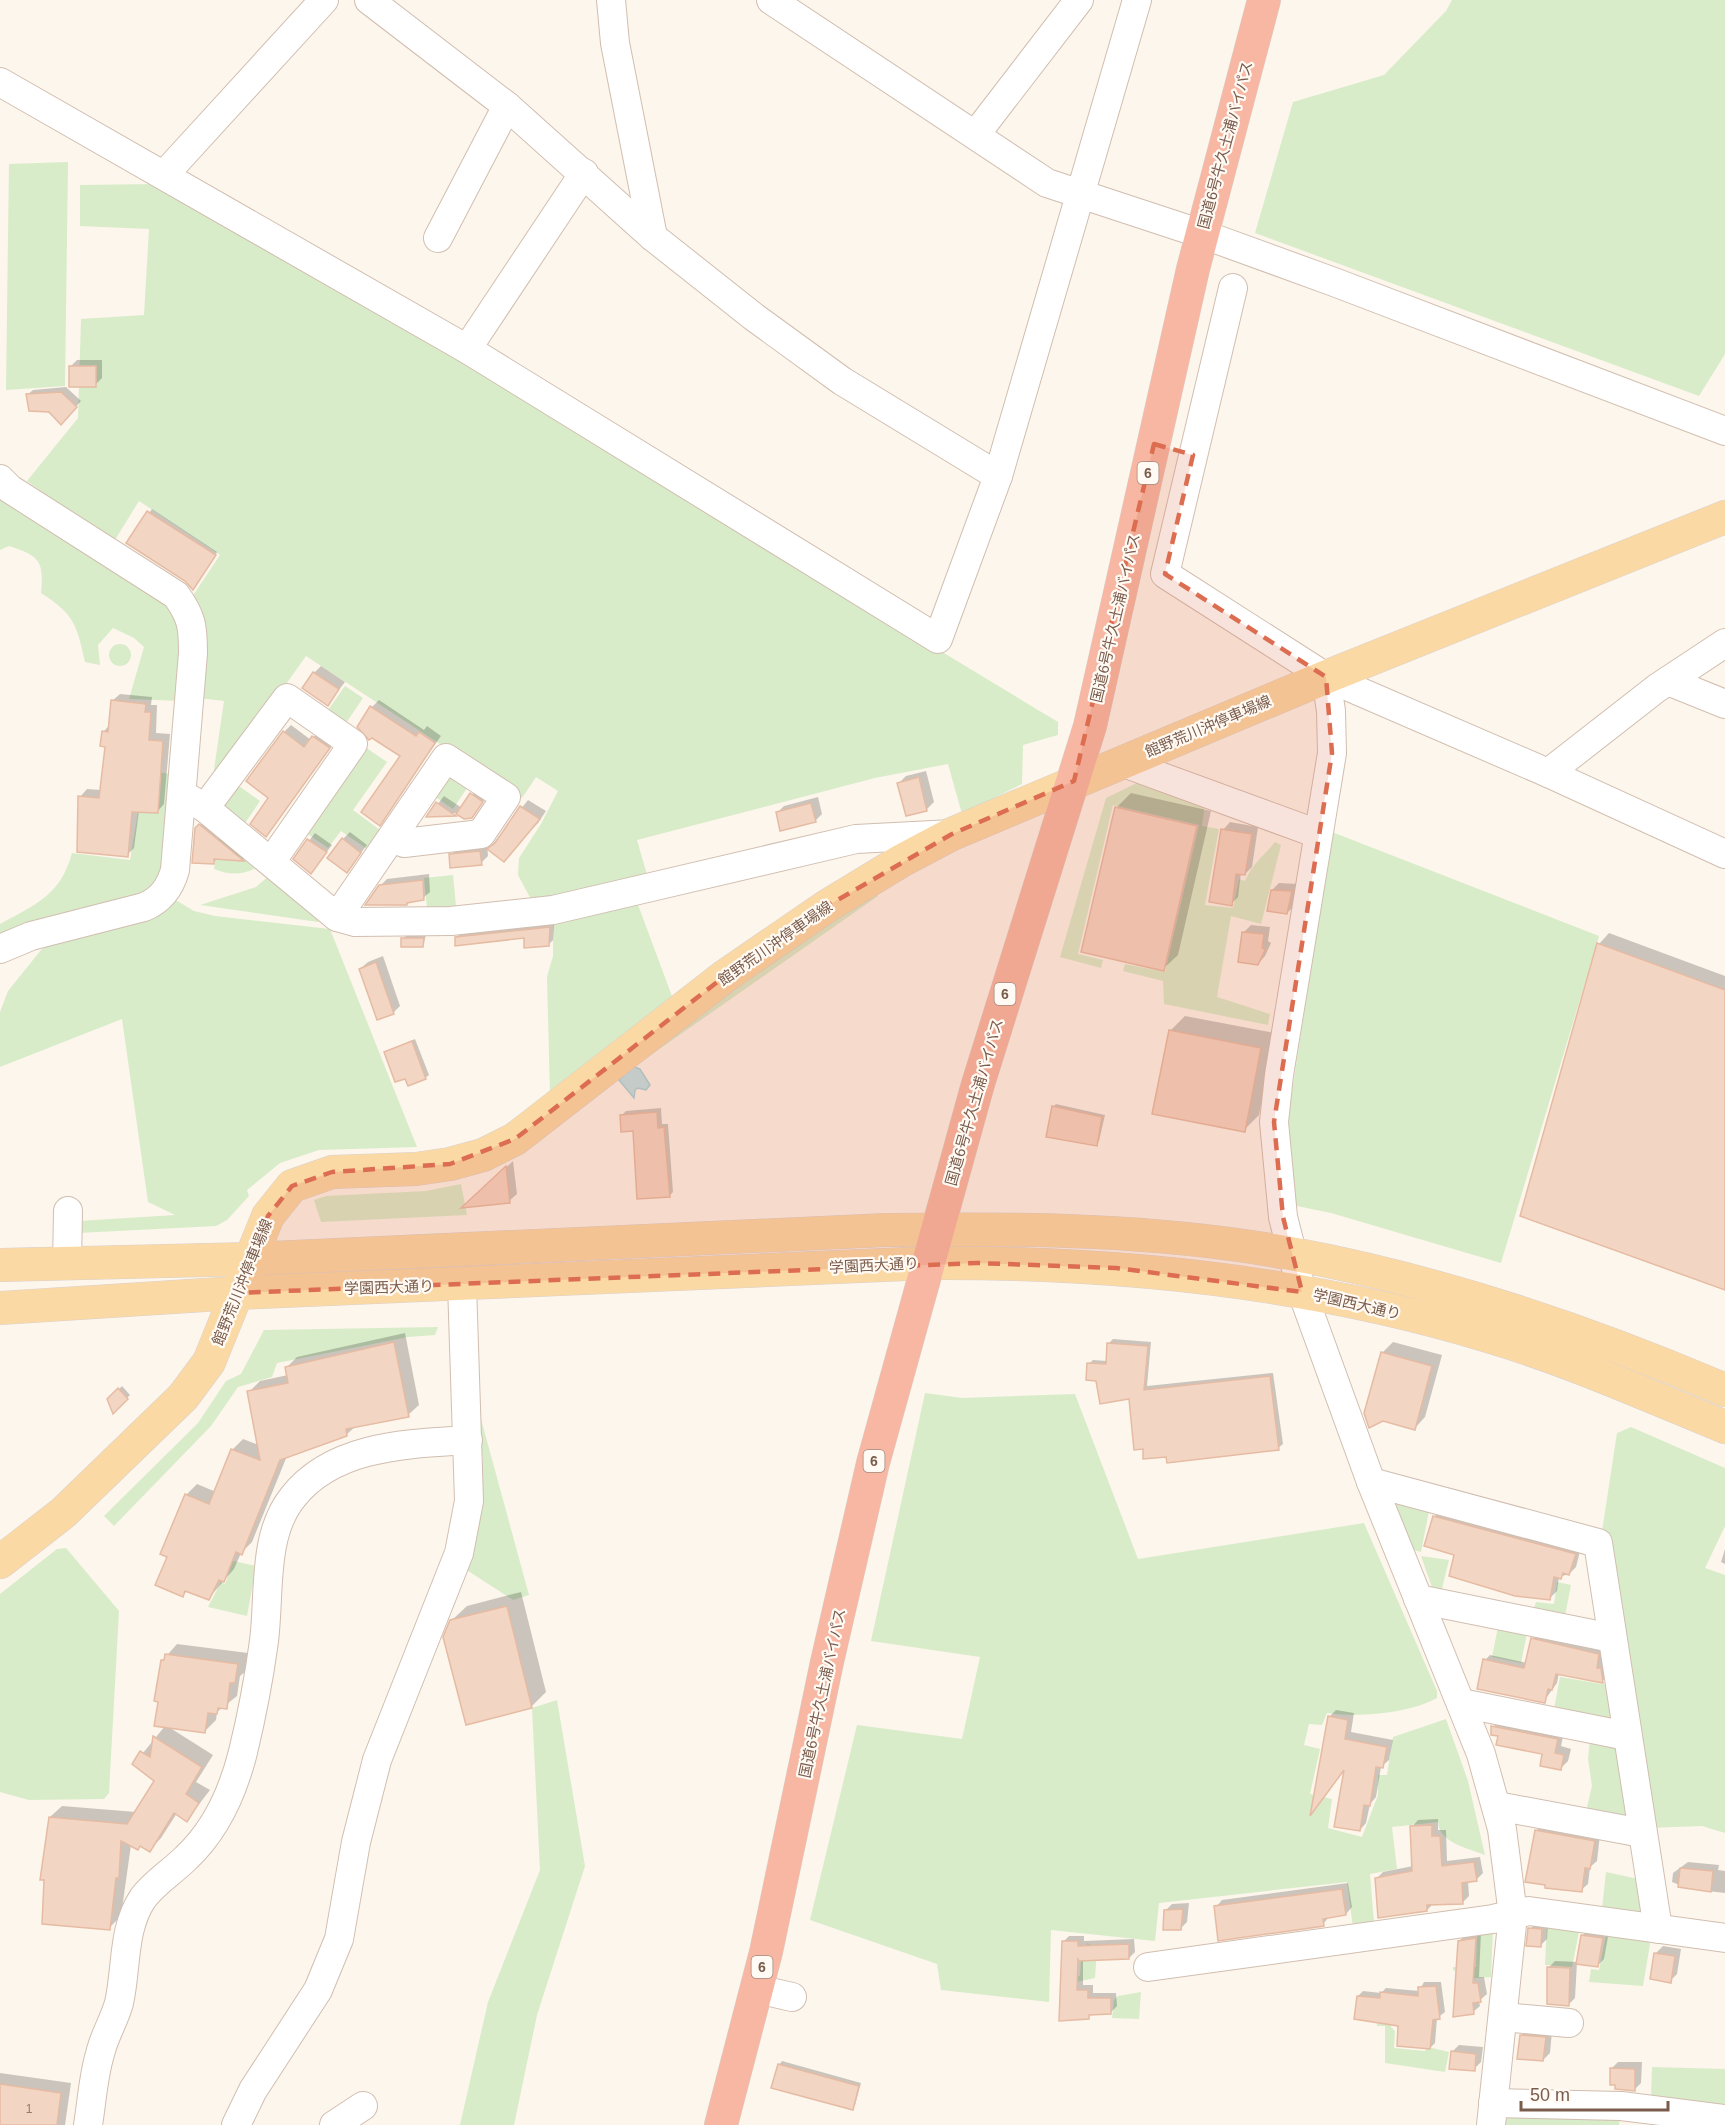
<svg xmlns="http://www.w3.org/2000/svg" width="1725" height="2125" viewBox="0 0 1725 2125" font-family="Helvetica,'Noto Sans JP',sans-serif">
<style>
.green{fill:#d8ecc9}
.water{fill:#bfe3e8;stroke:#a5d3da;stroke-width:1.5}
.shadow{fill:#0003}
.building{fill:#f3d5c3;stroke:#e6bba3;stroke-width:1.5}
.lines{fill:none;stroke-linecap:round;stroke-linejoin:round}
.minor-casing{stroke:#d1beb0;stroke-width:30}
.major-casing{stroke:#dad1cd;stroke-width:34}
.highway-casing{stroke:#dad1cd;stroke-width:34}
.minor{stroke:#fff;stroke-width:28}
.major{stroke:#fbd9a5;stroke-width:33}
.highway{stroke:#f7b7a3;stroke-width:33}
.marked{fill:#dc6d51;fill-opacity:0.2;stroke:#dc6d51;stroke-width:4.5;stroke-dasharray:12 8;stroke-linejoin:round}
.labels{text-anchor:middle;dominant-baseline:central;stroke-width:4.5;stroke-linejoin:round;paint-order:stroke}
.number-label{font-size:12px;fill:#987a6a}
.shield{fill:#fffaf3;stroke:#a28b7f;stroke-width:1.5}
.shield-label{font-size:14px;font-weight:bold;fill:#7a5c4d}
.street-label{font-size:15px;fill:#7a5c4d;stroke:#fffaf3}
</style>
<rect width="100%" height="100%" fill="#fdf6ec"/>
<g class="green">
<polygon points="1452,0 1725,0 1725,354 1699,396 1255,233 1293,102 1384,75 1446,11"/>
<polygon points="68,162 65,386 6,390 9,164"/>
<polygon points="157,184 480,373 1058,722 1058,735 1023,745 1022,784 962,814 948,764 875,778 637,840 648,878 534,905 518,875 519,858 541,824 558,791 536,777 522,798 306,656 211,790 224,701 199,698 190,600 220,555 139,501 113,543 27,481 78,418 81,319 144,315 149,229 80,226 80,185"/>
<path d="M0 489 179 613 181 701 129 699 144 647 134 638 113 628 98 645 100 665 85 662C77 625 74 614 41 593 44 561 40 556 9 546L0 550Z"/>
<circle cx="120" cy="655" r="11"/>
<polygon points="345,686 363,698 344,726 326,713"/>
<polygon points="365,747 387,762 353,810 380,830 367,849 341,831 328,848 305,832"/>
<path d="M145 770 171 774 159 888 0 939V924C35 905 61 895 72 853L130 860Z"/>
<polygon points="446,772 469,785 453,809 431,794"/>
<path d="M1141 781 1205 803 1202 826 1219 829 1205 905 1233 908 1239 879 1245 881C1253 863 1263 857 1275 842L1281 845 1261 924 1231 916 1217 997 1270 1014 1268 1025 1164 1004 1163 981 1123 971 1125 964 1165 972 1199 825 1113 805 1078 954 1103 960 1101 968 1060 957 1106 798Z"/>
<polygon points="236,784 260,801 241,829 221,812"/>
<path d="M220 831 264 864C245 874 234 877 214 869Z"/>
<polygon points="1332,832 1599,936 1501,1263 1331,1213 1297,1206 1290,1181 1287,1124"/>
<polygon points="271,874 321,914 318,922 200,905 256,887"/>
<polygon points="453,875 456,906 427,909 424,878"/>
<polygon points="870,890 878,896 638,1064 685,1019"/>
<polygon points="174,899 194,911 215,916 330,929 417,1147 319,1150 280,1163 247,1190 249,1196 227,1220 216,1226 78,1233 79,1221 175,1215 148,1202 122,1019 0,1067 0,1012 8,991 41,950 66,934"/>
<polygon points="637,902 673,999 550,1094 547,977 553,956 553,919"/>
<polygon points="461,1184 467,1215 321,1222 314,1200 326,1196 426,1191"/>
<polygon points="438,1327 435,1335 408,1337 277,1363 272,1377 238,1387 211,1426 114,1526 104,1516 198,1423 226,1381 241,1374 264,1330"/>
<polygon points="469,1375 529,1595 513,1600 462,1567 475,1535 483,1459"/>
<path d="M925 1393 962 1398 1075 1394 1138 1559 1364 1523 1437 1691V1698C1410 1713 1358 1718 1327 1713L1322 1725 1309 1724 1304 1745 1320 1749 1310 1794 1332 1799 1328 1828 1362 1837 1378 1795V1775H1387L1393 1737 1446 1719 1468 1781 1485 1855C1468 1848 1439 1843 1438 1822L1392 1827 1397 1869 1370 1874 1374 1922 1353 1928 1347 1882 1159 1903 1155 1941 1051 1930 1049 2002 941 1990 937 1964 810 1920 857 1725 962 1739 980 1657 871 1641Z"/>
<polygon points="1631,1427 1725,1468 1725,1526 1705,1568 1725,1575 1725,1833 1702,1826 1649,1828 1601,1538 1617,1433"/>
<polygon points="1391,1498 1430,1506 1421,1552 1414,1550"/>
<polygon points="66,1548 119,1611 109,1793 104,1799 29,1800 0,1792 0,1594 57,1549"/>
<polygon points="1421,1556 1449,1560 1440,1597 1434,1593"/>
<polygon points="229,1560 256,1566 247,1616 208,1607 221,1582 225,1584 230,1570 226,1566"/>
<polygon points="1557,1582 1571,1585 1564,1621 1533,1611 1536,1602 1554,1604"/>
<polygon points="1499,1622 1528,1628 1521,1663 1492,1657"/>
<polygon points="1560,1677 1608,1685 1617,1721 1554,1709"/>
<polygon points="557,1700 585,1866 537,2015 514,2125 460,2125 488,2002 540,1870 532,1708"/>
<polygon points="1590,1738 1621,1744 1631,1818 1585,1816 1592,1786 1588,1759"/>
<polygon points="1606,1872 1643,1880 1645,1915 1602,1909"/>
<polygon points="1547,1923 1580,1927 1572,1967 1545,1965"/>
<polygon points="1493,1927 1491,1977 1464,1979 1462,1973 1453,1970 1453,1967 1476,1967 1477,1929"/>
<polygon points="1606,1935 1651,1938 1643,1986 1589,1982 1591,1969 1599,1970"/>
<polygon points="1087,1943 1097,1949 1095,1978 1062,1985 1062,1977 1080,1976 1081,1959 1088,1955"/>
<polygon points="1141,1992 1139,2019 1112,2018 1114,2000 1118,1996"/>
<polygon points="1378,2005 1393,2007 1391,2027 1395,2031 1394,2048 1425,2051 1428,2047 1449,2052 1445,2072 1385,2063 1385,2026 1377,2026"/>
<polygon points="1652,2067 1725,2069 1725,2113 1651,2100"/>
<polygon points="1620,2116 1619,2125 1505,2125 1507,2117"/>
</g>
<polygon class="water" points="632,1066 640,1069 650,1085 646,1090 638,1088 635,1090 634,1098 619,1080"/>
<g class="shadow">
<polygon points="77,360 102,360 102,378 95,385 70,367"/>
<polygon points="66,387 81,401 61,423 27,395 33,390"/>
<polygon points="152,509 217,552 196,585 128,543"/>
<polygon points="321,666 345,682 328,704 314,673"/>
<polygon points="120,694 152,697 151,705 157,705 156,733 170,734 164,804 157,812 139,811 134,848 127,855 80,797 87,789 101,790 107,746 103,732 110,725 112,701"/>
<polygon points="379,700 424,730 427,726 441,736 379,824 402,756 372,707"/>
<polygon points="291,725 311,740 320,730 336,740 266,835 270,798 284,732"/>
<polygon points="926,771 934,802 927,809 907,814 899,783 906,776"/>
<polygon points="478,787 489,794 471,817 464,818 457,813 429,815 444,796 462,808"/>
<polygon points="1131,793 1211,811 1178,955 1163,969 1116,808"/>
<polygon points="818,797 822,814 815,821 777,813 784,806"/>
<polygon points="528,800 546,811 538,823 531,830 489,849"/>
<polygon points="206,819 249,854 243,860 218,858 213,863 196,829"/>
<polygon points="1230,822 1258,827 1252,867 1245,874 1241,873 1238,897 1231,904 1223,830"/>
<polygon points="350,832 367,845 347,871 343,839"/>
<polygon points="315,833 332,845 311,872 295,859"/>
<polygon points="487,844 488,856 481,863 451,855 458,848"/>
<polygon points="429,874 430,892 423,898 380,886 387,879"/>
<polygon points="1279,883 1298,884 1294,906 1287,913 1272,890"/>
<polygon points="554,923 553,940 548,945 525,937 456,938 461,933"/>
<polygon points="1251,925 1270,927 1268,941 1271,943 1265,956 1258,964 1244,932"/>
<polygon points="1609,933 1725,976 1725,1288 1522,1215 1599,944"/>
<polygon points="426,935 423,946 402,939 406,936"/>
<polygon points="383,956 400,1006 393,1013 360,969 368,962"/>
<polygon points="1185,1016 1275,1033 1259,1115 1244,1130 1170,1031"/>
<polygon points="415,1039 429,1075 425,1078 406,1077 386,1052"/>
<polygon points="1056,1104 1105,1115 1099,1141 1096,1144 1053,1107"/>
<polygon points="661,1108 662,1124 668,1124 673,1192 669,1196 635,1130 622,1115 626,1111"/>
<polygon points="513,1161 517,1194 509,1201 465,1206"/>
<polygon points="405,1333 419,1405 408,1415 356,1426 346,1435 287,1456 252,1542 241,1553 234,1569 208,1599 187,1591 183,1595 169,1556 162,1553 187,1494 197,1484 216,1492 232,1450 243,1439 259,1445 249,1392 260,1381 288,1375 286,1368 297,1357"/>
<polygon points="1113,1339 1151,1342 1147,1386 1273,1373 1283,1444 1278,1448 1168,1455 1144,1448 1130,1397 1097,1379 1089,1364 1093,1360 1107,1361 1109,1343"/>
<polygon points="1393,1342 1442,1355 1425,1417 1415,1428 1382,1353"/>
<polygon points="122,1386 130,1395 114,1411 109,1400"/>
<polygon points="1441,1510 1581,1547 1576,1567 1569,1574 1559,1577 1557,1591 1550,1598 1456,1554 1434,1517"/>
<polygon points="1725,1549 1725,1564 1721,1562"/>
<polygon points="521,1592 546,1692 531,1707 451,1621 467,1606"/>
<polygon points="1537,1634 1603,1649 1602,1664 1606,1663 1608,1676 1602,1681 1559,1673 1557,1683 1544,1701 1485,1660 1490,1655 1527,1663 1532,1639"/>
<polygon points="177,1644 248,1653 246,1671 240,1676 237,1696 217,1712 216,1720 205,1731 167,1726 213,1755 196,1782 210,1790 187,1820 177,1813 161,1838 149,1850 141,1845 138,1849 131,1845 121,1916 109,1928 50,1817 62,1806 136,1812 156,1781 134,1764 165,1726 162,1661"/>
<polygon points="1336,1710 1354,1713 1351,1732 1393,1740 1389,1760 1381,1767 1376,1797 1370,1804 1366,1823 1360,1830 1346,1768 1313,1812 1329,1717"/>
<polygon points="1500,1720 1564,1732 1561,1746 1571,1749 1568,1761 1560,1769 1544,1753 1500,1735 1493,1727"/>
<polygon points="1438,1819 1438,1830 1446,1830 1447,1861 1480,1857 1483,1873 1476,1880 1468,1881 1469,1896 1463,1902 1433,1904 1427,1910 1376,1879 1383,1872 1413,1866 1412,1827 1418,1820"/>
<polygon points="1543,1824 1600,1834 1597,1861 1590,1867 1588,1884 1581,1890 1536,1831"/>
<polygon points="1688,1862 1719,1865 1718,1870 1725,1871 1725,1893 1690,1889 1672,1882 1673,1873"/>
<polygon points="1348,1883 1352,1907 1346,1914 1329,1917 1323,1924 1216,1907 1222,1900"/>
<polygon points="1189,1903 1187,1922 1180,1929 1165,1911 1172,1904"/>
<polygon points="1537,1922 1548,1923 1547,1939 1540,1946 1530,1929"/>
<polygon points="1589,1928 1609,1931 1604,1959 1597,1966 1577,1963 1575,1998 1568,2005 1548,1968 1555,1961 1578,1962 1582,1936"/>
<polygon points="1481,1933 1479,1977 1484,1977 1487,1994 1479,2001 1480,2006 1473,2012 1459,1941 1466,1935"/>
<polygon points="1069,1936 1084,1936 1084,1941 1134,1939 1135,1952 1129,1958 1083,1959 1083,1985 1093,1985 1093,1993 1116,1993 1117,2006 1111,2012 1061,2019 1063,1942"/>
<polygon points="1663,1946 1681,1949 1677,1974 1670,1981 1656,1953"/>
<polygon points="1424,1982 1441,1982 1445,2012 1437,2018 1435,2043 1430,2048 1358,1996 1363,1991 1381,1993 1386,1988 1419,1991"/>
<polygon points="1528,2029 1552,2031 1550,2053 1543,2060 1521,2036"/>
<polygon points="1459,2045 1483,2047 1481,2062 1474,2069 1452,2052"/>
<polygon points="782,2061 861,2083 855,2105 852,2108 779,2065"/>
<polygon points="1618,2062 1642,2062 1641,2083 1634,2090 1611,2069"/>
<polygon points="0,2073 71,2083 65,2125 0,2125"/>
</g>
<g class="building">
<rect x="69" y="366" width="27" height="21"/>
<polygon points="61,392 77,407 61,425 49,412 29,411 26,394"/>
<polygon points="147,511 216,555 193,590 185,581 126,543"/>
<polygon points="313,672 339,689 328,706 302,688"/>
<polygon points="111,700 146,704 145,712 151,712 149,740 163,741 158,813 132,812 128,857 77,852 78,796 99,798 105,747 100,746 102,731 108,732"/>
<polygon points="370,706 416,736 419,732 435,743 380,826 361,812 400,756 372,738 369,740 357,727"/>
<polygon points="283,731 304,747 312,736 330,748 266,837 250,824 268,798 246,781"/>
<polygon points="919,777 927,811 906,816 897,783"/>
<polygon points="470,793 483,802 472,818 464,819 456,814"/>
<polygon points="436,802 456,816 426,817"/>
<polygon points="811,803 816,822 780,831 776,812"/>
<polygon points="520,806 540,819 504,862 487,849 495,843"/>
<polygon points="1115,807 1197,826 1164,971 1081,952"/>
<polygon points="199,824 244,861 214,859 214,864 192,863 195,828"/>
<polygon points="1221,829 1252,834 1245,875 1236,874 1232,906 1209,902"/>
<polygon points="342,838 361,853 347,873 327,858"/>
<polygon points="307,839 327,852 311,874 293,859"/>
<polygon points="480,851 482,865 450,868 449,854"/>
<polygon points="423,880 424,900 407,903 407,905 365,905 379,885"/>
<polygon points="1271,890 1292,891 1287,914 1267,911"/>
<polygon points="550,927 549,946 524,948 524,938 455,946 455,937"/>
<polygon points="1242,932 1264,934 1262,948 1265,950 1258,965 1238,962"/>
<polygon points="401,938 424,938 423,947 401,947"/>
<polygon points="1597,943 1725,990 1725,1290 1520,1216"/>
<polygon points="376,962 394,1014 377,1020 359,969"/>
<polygon points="1169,1030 1261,1048 1245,1132 1152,1114"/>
<polygon points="412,1041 426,1079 408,1086 405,1079 395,1082 384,1052"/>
<polygon points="1052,1106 1102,1117 1097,1146 1046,1137"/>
<polygon points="657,1112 658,1128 664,1127 670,1197 637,1199 633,1131 621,1132 620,1115"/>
<polygon points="506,1166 510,1203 461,1208"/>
<polygon points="394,1342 409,1417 346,1429 347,1436 280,1460 242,1555 236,1552 224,1582 219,1580 209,1600 185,1591 183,1597 155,1585 167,1557 160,1554 185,1494 209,1504 231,1449 260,1460 247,1391 288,1383 285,1367"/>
<polygon points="1107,1343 1148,1346 1144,1390 1270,1376 1279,1450 1167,1463 1166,1457 1143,1459 1143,1449 1134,1450 1129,1399 1100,1404 1096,1381 1086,1380 1087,1363 1106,1364"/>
<polygon points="1381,1352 1432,1366 1415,1430 1383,1421 1369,1428 1364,1413"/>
<polygon points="118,1388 128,1399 113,1414 107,1399"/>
<polygon points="1433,1516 1576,1554 1569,1575 1563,1573 1561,1579 1554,1577 1550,1600 1515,1596 1449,1576 1454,1555 1424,1546"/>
<polygon points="507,1606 532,1708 466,1725 443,1637 450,1620"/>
<polygon points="1531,1638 1599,1654 1597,1668 1601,1668 1603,1683 1556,1674 1552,1690 1548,1689 1545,1703 1477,1689 1483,1659 1524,1668"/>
<polygon points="165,1654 238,1664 235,1683 230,1683 227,1709 218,1708 217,1714 208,1713 205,1733 154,1726 158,1702 154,1701 161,1660 164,1660"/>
<polygon points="1328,1716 1348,1720 1345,1739 1387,1747 1383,1768 1376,1767 1370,1806 1364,1805 1360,1831 1334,1827 1344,1770 1310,1816"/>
<polygon points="1491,1726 1558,1739 1555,1753 1564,1755 1561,1770 1540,1766 1542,1754 1496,1745 1498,1736 1491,1735"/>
<polygon points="153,1736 202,1767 186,1794 199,1803 187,1822 174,1813 150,1852 140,1846 138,1850 121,1841 119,1878 116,1878 110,1930 42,1924 44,1880 40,1880 49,1817 127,1824 154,1781 132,1764 140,1751 150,1757"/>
<polygon points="1432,1825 1432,1836 1440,1836 1442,1866 1474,1862 1477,1881 1462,1883 1463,1904 1427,1905 1427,1911 1378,1918 1375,1878 1412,1871 1410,1826"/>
<polygon points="1535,1830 1595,1841 1590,1869 1585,1868 1582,1892 1545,1888 1545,1885 1525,1882"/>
<polygon points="1680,1868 1713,1871 1711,1892 1678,1887"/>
<polygon points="1342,1889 1346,1915 1323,1919 1324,1926 1218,1941 1214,1906"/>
<polygon points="1183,1909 1181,1930 1163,1930 1164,1910"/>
<polygon points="1528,1928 1542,1929 1541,1947 1526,1946"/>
<polygon points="1581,1935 1603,1938 1598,1967 1576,1964"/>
<polygon points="1476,1938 1473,1983 1478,1983 1481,2002 1473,2003 1474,2014 1453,2017 1458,1941"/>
<polygon points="1062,1941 1078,1941 1078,1946 1129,1944 1129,1959 1078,1961 1078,1958 1077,1990 1088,1990 1088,1998 1111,1998 1111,2014 1089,2015 1089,2019 1059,2021"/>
<polygon points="1654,1953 1675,1956 1671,1983 1650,1979"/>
<polygon points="1547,1967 1570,1968 1569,2006 1547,2004"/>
<polygon points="1436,1986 1440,2019 1433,2020 1430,2049 1397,2046 1398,2026 1354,2019 1357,1996 1380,1998 1380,1992 1418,1996 1418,1987"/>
<polygon points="1520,2035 1546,2037 1543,2061 1517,2059"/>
<polygon points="1451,2051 1476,2054 1475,2071 1449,2069"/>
<polygon points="778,2064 859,2086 853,2110 771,2088"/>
<polygon points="1610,2068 1635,2069 1635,2091 1615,2089 1615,2085 1610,2085"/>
<polygon points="0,2084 61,2093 57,2125 0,2125"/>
</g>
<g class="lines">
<g class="minor-casing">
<g id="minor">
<polyline points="369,0 507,106 653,237 754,317 842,381 998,476"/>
<polyline points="611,0 615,43 653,237"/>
<polyline points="771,0 1047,183 1202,234 1334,282 1725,431"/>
<polyline points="0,82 467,349 938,639 998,476 1137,0"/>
<polyline points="976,134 1079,0"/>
<polyline points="164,175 324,0"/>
<polyline points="438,238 507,106"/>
<polyline points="1233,288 1165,574 1326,677 1548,773 1725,854"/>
<polyline points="467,349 584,173"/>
<path d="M0 479 10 489 176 595C192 617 193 627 193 653L175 870C170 888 161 900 144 907L31 936 0 949"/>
<polyline points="1326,677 1331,711 1332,753 1279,1075 1274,1122 1283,1217 1302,1292 1371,1482 1481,1754 1502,1829 1513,1915 1491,2125"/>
<polyline points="1668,681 1725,704"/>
<polyline points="1121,762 1318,834"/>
<polyline points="1548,773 1657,688 1725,643"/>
<polyline points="182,794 205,808 337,917 355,922 451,921 553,910 856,839 952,834"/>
<polyline points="205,808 287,698 353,744 271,862"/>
<polyline points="337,917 446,758 506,797 481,834 404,843 392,837"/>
<polyline points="67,1264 68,1211"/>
<polyline points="1371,1482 1598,1543 1658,1929"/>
<polyline points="1418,1599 1612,1638"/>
<polyline points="1461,1703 1627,1736"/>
<polyline points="1497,1806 1642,1833"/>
<polyline points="1148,1967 1493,1919 1529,1911 1725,1938"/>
<polyline points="757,1989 792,1997"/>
<polyline points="1503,2017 1569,2023"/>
<polyline points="1493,2103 1621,2106 1725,2119"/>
<path d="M88 2125C92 2101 93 2077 100 2054 104 2036 114 2021 119 2003 127 1968 122 1929 143 1898 155 1882 172 1872 186 1858 217 1829 233 1792 243 1752 252 1715 259 1678 264 1641 270 1594 262 1535 293 1497 334 1445 408 1444 468 1440"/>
<polyline points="236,2125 253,2090 318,1990 339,1939 356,1842 377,1760 459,1553 469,1501 462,1284"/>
<polyline points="334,2125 363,2106"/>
</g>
</g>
<g class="major-casing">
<g id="major">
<path d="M0 1265 249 1259 886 1230C1021 1228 1160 1229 1293 1254 1443 1282 1585 1330 1725 1390"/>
<path d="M0 1308 236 1293 929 1263C1118 1262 1307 1281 1488 1336 1569 1360 1647 1395 1725 1427"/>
<polyline points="0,1562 63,1513 183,1397 209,1362 268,1216 292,1186 332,1172 416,1169 450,1164 483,1155 515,1139 725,976 827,906 901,861 952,834 1326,677 1725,517"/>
</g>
</g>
<g class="highway-casing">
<polyline id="highway" points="721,2125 766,1952 827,1662 873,1463 978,1084 1090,726 1193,269 1264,0"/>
</g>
<use href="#minor" class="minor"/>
<use href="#major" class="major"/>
<use href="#highway" class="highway"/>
</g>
<path class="marked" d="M1154 444 1193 455 1165 574 1326 677 1332 753 1274 1122 1283 1217 1302 1292 1116 1268 977 1263 236 1293 268 1216 292 1186 332 1172 450 1164 515 1139 725 976 827 906 952 834 1074 781Z"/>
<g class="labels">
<g class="number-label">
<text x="29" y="2109">1</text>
</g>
<g class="shield">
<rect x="1137.5" y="462" width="21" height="22" rx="4.5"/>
<rect x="994.5" y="983" width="21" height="22" rx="4.5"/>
<rect x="863.5" y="1450" width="21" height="22" rx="4.5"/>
<rect x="751.5" y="1956" width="21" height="22" rx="4.5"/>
</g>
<g class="shield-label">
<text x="1148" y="473">6</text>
<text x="1005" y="994">6</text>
<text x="874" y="1461">6</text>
<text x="762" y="1967">6</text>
</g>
<g class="street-label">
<text transform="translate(1225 145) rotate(-75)">国道6号牛久土浦バイパス</text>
<text transform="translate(1115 618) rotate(-77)">国道6号牛久土浦バイパス</text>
<text transform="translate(1208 726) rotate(-23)">館野荒川沖停車場線</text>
<text transform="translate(775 943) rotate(-35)">館野荒川沖停車場線</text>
<text transform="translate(974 1102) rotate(-74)">国道6号牛久土浦バイパス</text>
<text transform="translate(874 1265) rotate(-3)">学園西大通り</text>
<text transform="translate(242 1282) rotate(-68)">館野荒川沖停車場線</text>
<text transform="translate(389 1287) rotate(-2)">学園西大通り</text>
<text transform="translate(1357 1304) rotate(13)">学園西大通り</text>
<text transform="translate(822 1693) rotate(-78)">国道6号牛久土浦バイパス</text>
</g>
</g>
<path d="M1521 2101v9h147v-9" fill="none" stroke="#7a5c4d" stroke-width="3"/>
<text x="1530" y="2101" font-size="18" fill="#7a5c4d" stroke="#fffaf3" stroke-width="4.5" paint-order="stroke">50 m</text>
</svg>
